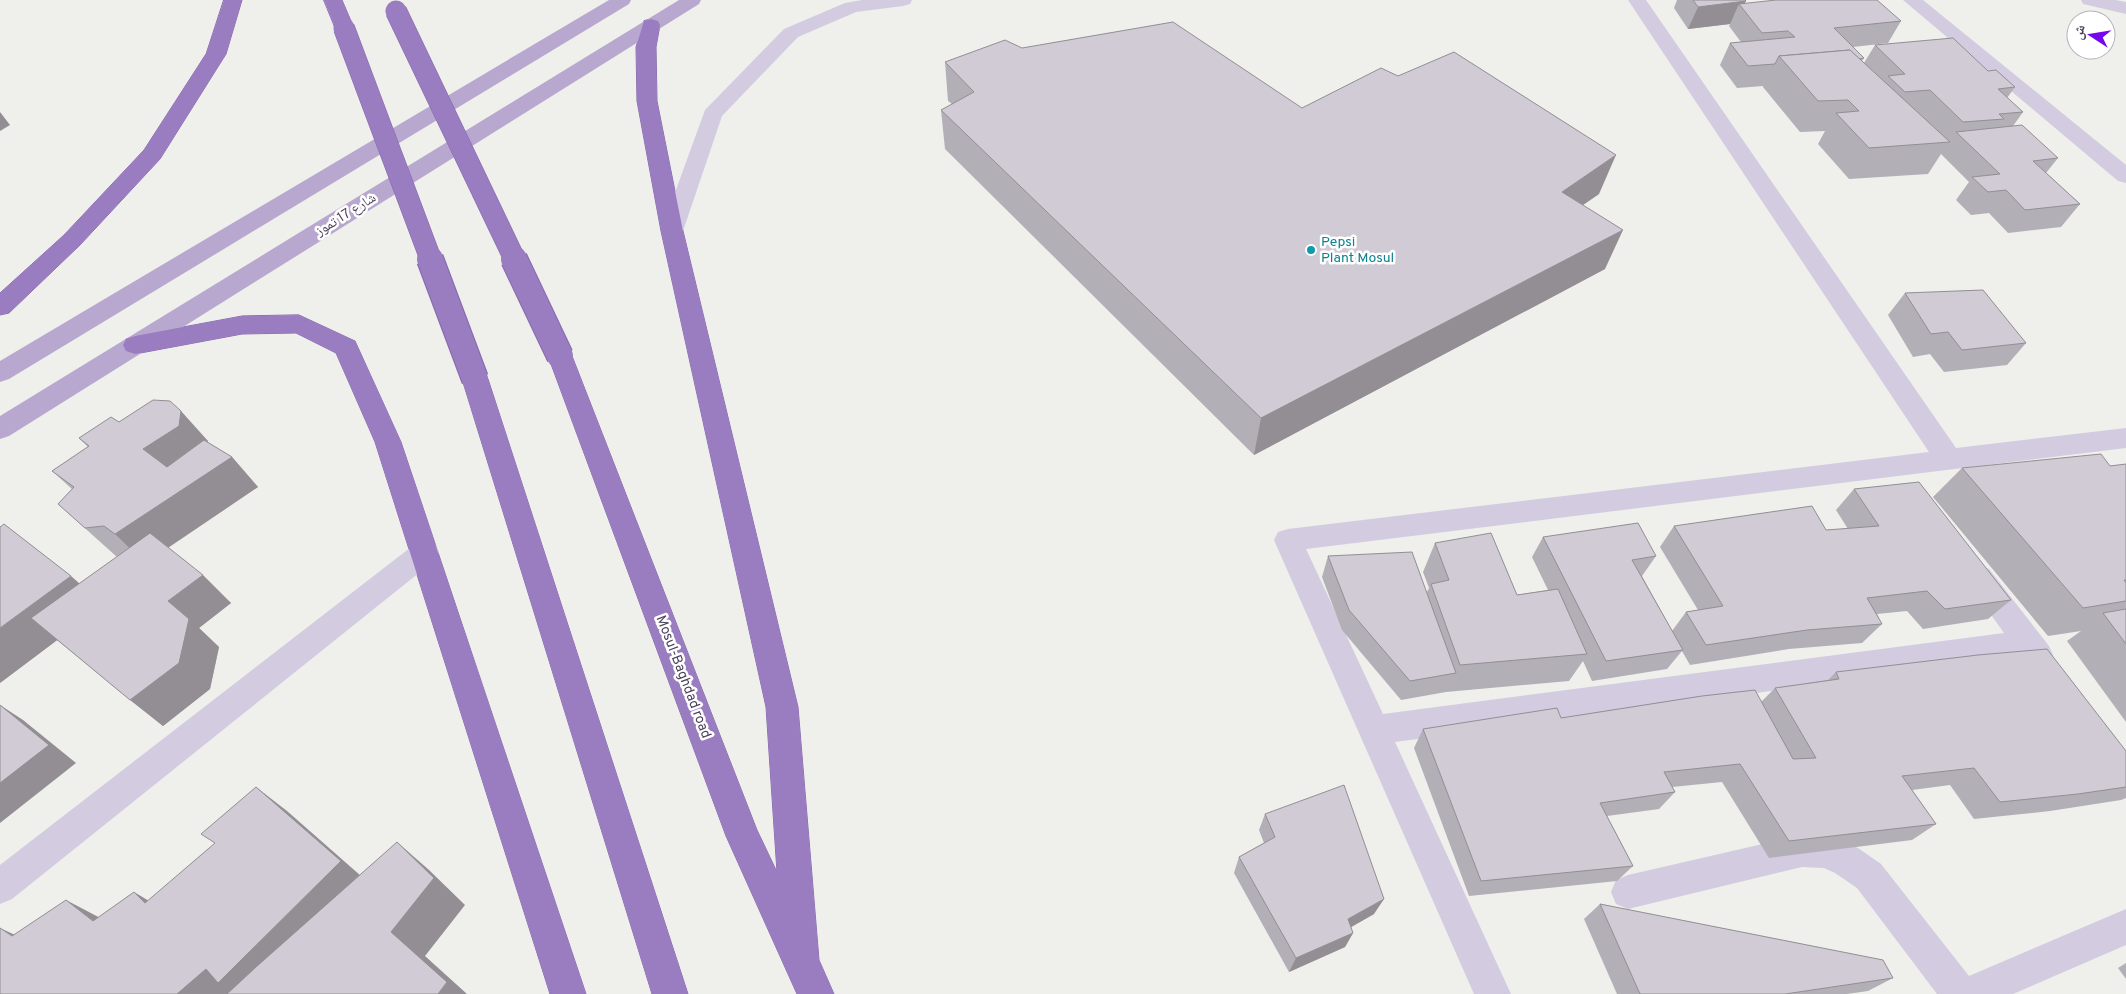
<svg xmlns="http://www.w3.org/2000/svg" width="2126" height="994" viewBox="0 0 2126 994" font-family="Overpass,'Noto Naskh Arabic',sans-serif">
<style>
.lines{fill:none;stroke-linecap:round;stroke-linejoin:round}
.highway-casing{stroke:#8668ad;stroke-width:1}
.minor{fill:#d3cbe0;fill-rule:evenodd}
.major{fill:#b8a8cf;fill-rule:evenodd}
.highway{fill:#9a7dc1;fill-rule:evenodd}
.highway-bridge-far1-casing{stroke:#8668ad;stroke-width:22;stroke-linecap:butt}
.highway-bridge-casing{stroke:#8668ad;stroke-width:28;stroke-linecap:butt}
.highway-bridge-far1{stroke:#9a7dc1;stroke-width:21}
.highway-bridge{stroke:#9a7dc1;stroke-width:26}
.wall{fill:#b3afb6}
.shaded-wall{fill:#928e94}
.building{fill:#d0cbd4;stroke:#928e94}
.culture-dot{fill:#0f9aa8;stroke:#fff;stroke-width:2}
.labels{text-anchor:middle;dominant-baseline:central;stroke-width:5;stroke-linejoin:round;paint-order:stroke}
.street-label{font-size:14px;fill:#4c425b;stroke:#fff}
.culture-label{font-size:14px;fill:#0d838f;stroke:#fff;text-anchor:start}
</style>
<rect width="100%" height="100%" fill="#efefeb"/>
<g class="lines">
<g class="highway-casing">
<g id="highway">
<polygon points="224,0 242,0 226,54 160,159 80,245 9,313 0,315 0,293 64,235 144,150 206,54"/>
<polygon points="324,0 342,0 354,28 351,32 344,34 337,32"/>
<polygon points="651,19 658,21 660,25 656,47 657,101 683,231 798,707 819,960 834,994 797,994 726,836 548,356 551,350 560,347 569,350 572,356 757,830 777,872 766,707 661,231 637,101 636,47 644,21"/>
<polygon points="299,315 355,341 401,442 586,994 550,994 375,442 336,353 296,333 242,334 135,354 126,351 123,345 126,339 135,336 242,316"/>
<polygon points="475,370 484,372 488,379 688,994 652,994 462,379 466,372"/>
</g>
</g>
<g class="minor">
<polygon points="862,0 912,0 910,4 903,6 856,12 798,37 722,116 683,231 680,236 672,238 664,236 661,231 705,110 784,29 845,3"/>
<path d="M1628 0H1646L1956 448 2126 428V448L1306 549 1383 714 2004 633 1965 578 1969 569 1979 566 1989 569 2049 646 2053 655 2049 664C2037 669 2030 668 2022 657L1395 742 1511 994H1474L1274 540 1278 532 1288 529 1929 452Z"/>
<polygon points="1903,0 1923,0 2126,165 2126,183 2118,181"/>
<polygon points="2081,0 2115,0 2126,2 2126,14 2083,4"/>
<polygon points="425,540 435,544 439,552 435,560 12,899 0,904 0,865 415,544"/>
<polygon points="1802,835 1824,836 1846,843 1858,848 1881,864 1969,976 2126,909 2126,945 2013,994 1937,994 1857,888 1835,873 1824,868 1802,867 1628,909 1616,904 1611,892 1616,880 1628,875"/>
</g>
<g class="major">
<polygon points="609,0 631,0 629,4 9,379 0,382 0,361"/>
<polygon points="679,0 701,0 699,4 9,436 0,439 0,416"/>
</g>
<use href="#highway" class="highway"/>
<g class="highway-bridge-far1-casing">
<g id="highway-bridge-far1">
<polyline points="396,11 515,260"/>
<polyline points="344,28 431,260"/>
</g>
</g>
<g class="highway-bridge-casing">
<g id="highway-bridge">
<polyline points="430,259 475,379"/>
<polyline points="514,259 560,356"/>
</g>
</g>
<use href="#highway-bridge-far1" class="highway-bridge-far1"/>
<use href="#highway-bridge" class="highway-bridge"/>
</g>
<g class="wall">
<polygon points="1677,0 1745,0 1744,3 1901,21 1888,43 1853,47 1864,58 1862,61 1864,63 1875,45 1988,71 2015,87 2007,98 2023,112 2013,126 2058,158 2046,173 2080,204 2061,227 2008,233 1989,213 1971,215 1956,200 1969,182 1941,154 1928,174 1849,179 1818,144 1825,131 1800,132 1763,87 1763,86 1737,88 1720,65 1730,43 1741,42 1729,26 1730,24 1688,29 1674,8"/>
<polygon points="1022,48 1302,108 1599,194 1583,205 1605,269 1254,455 945,149 941,110 952,104 948,101 945,62"/>
<polygon points="1905,293 2026,343 2007,365 1944,372 1930,354 1913,357 1888,315"/>
<polygon points="119,422 208,441 207,442 232,457 258,487 168,548 231,603 199,628 219,647 210,689 163,726 57,640 0,683 80,583 117,557 58,504 72,489 52,471 88,447 79,438"/>
<polygon points="2126,464 2126,722 2067,641 2081,631 2048,636 1933,497 1962,468 2110,466"/>
<polygon points="1854,489 2011,600 1988,619 1923,629 1907,611 1877,614 1882,624 1862,643 1789,649 1690,665 1682,651 1667,669 1592,681 1583,661 1569,681 1446,692 1401,700 1342,630 1322,577 1328,556 1427,592 1429,588 1423,572 1435,543 1517,595 1548,590 1532,557 1543,537 1656,556 1642,576 1672,631 1686,612 1698,610 1660,547 1674,526 1826,530 1848,529 1836,510"/>
<polygon points="1836,672 2126,751 2126,798 2121,800 2050,811 1974,819 1950,785 1912,790 1936,824 1912,840 1769,858 1722,782 1672,787 1675,792 1659,809 1607,816 1633,866 1617,881 1469,896 1414,748 1423,729 1761,702 1775,688 1828,680"/>
<polygon points="1265,814 1374,914 1351,927 1353,933 1345,947 1289,972 1234,873 1239,857 1264,843 1259,830"/>
<polygon points="1600,904 1893,978 1868,991 1847,994 1617,994 1584,919"/>
<polygon points="2126,963 2126,979 2118,968"/>
</g>
<g class="shaded-wall">
<polygon points="1746,1 1742,8 1739,4 1730,24 1688,29 1698,7"/>
<polygon points="0,112 10,125 0,131"/>
<polygon points="1616,155 1599,194 1546,230 1562,192"/>
<polygon points="1623,230 1605,269 1254,455 1261,418"/>
<polygon points="181,411 208,441 206,456 172,479 143,449"/>
<polygon points="232,457 258,487 145,563 115,534"/>
<polygon points="203,575 231,603 199,628 219,647 210,689 163,726 130,700 168,601"/>
<polygon points="71,576 104,605 0,683 0,628"/>
<polygon points="0,705 23,720 76,763 0,823"/>
<polygon points="256,787 287,811 369,883 234,994 177,994"/>
<polygon points="397,842 429,870 465,905 425,956 467,994 438,994 391,932"/>
<polygon points="134,892 171,914 145,903"/>
<polygon points="1384,899 1374,914 1339,934 1348,919"/>
<polygon points="66,900 106,921 93,921"/>
<polygon points="0,928 43,948 12,936"/>
<polygon points="1353,933 1345,947 1289,972 1296,958"/>
</g>
<g class="building">
<polygon points="1693,0 1745,0 1746,1 1698,7"/>
<polygon points="1776,0 1877,0 1901,21 1834,28 1864,58 1859,59 1850,50 1779,56 1775,64 1748,66 1730,43 1795,37 1788,31 1762,33 1739,4"/>
<polygon points="1173,22 1302,108 1381,68 1398,76 1454,52 1616,155 1562,192 1623,230 1261,418 941,110 974,92 945,62 1005,40 1022,48"/>
<polygon points="1953,38 1988,71 1996,70 2015,87 1998,89 2023,112 1999,114 2004,119 1963,122 1930,90 1905,92 1888,76 1905,74 1875,45"/>
<polygon points="1850,50 1950,142 1869,148 1836,113 1859,111 1848,100 1818,101 1779,56"/>
<polygon points="2022,125 2058,158 2033,161 2080,204 2025,210 2006,190 1988,192 1972,177 2000,174 1956,132"/>
<polygon points="1983,290 2026,343 1962,350 1948,332 1931,334 1905,293"/>
<polygon points="153,400 170,401 181,411 179,426 143,449 167,467 204,440 232,457 115,534 104,526 85,528 58,504 74,487 52,471 89,446 79,438 111,417 119,422"/>
<polygon points="2101,454 2110,466 2126,464 2126,580 2124,580 2126,583 2126,601 2083,608 1962,468"/>
<polygon points="1919,482 2011,600 1945,609 1927,591 1867,598 1882,624 1807,630 1706,645 1686,612 1723,606 1674,526 1812,506 1826,530 1879,526 1854,489"/>
<polygon points="1638,523 1656,556 1632,560 1683,650 1606,661 1543,537"/>
<polygon points="4,524 71,576 0,628 0,527"/>
<polygon points="150,533 203,575 168,601 189,619 179,663 130,700 31,618"/>
<polygon points="1491,533 1517,595 1558,589 1587,654 1460,665 1431,584 1449,580 1435,543"/>
<polygon points="1412,552 1456,673 1410,681 1349,610 1328,556"/>
<polygon points="2126,609 2126,644 2103,613"/>
<polygon points="2047,649 2126,751 2126,787 2078,794 2000,802 1974,768 1902,776 1936,824 1789,841 1740,764 1664,772 1675,792 1600,803 1633,866 1481,881 1423,729 1557,708 1561,718 1702,696 1755,690 1793,759 1816,758 1775,688 1839,679 1836,672 1978,655"/>
<polygon points="0,705 49,745 0,783"/>
<polygon points="1344,785 1384,899 1348,919 1353,933 1296,958 1239,857 1275,837 1265,814"/>
<polygon points="256,787 341,861 218,983 206,969 177,994 0,994 0,928 12,936 66,900 93,921 134,892 145,903 215,843 201,834"/>
<polygon points="397,842 434,878 391,932 447,982 438,994 227,994 256,967"/>
<polygon points="1600,904 1883,960 1893,978 1785,994 1640,994"/>
</g>
<circle class="culture-dot" cx="1311" cy="250" r="5"/>
<g class="labels">
<g class="street-label">
<text transform="translate(346 215) rotate(-32)">شارع 17 تموز</text>
<text transform="translate(683 677) rotate(69)">Mosul-Baghdad road</text>
</g>
<g class="culture-label">
<text x="1321" y="242">Pepsi<tspan x="1321" dy="16">Plant Mosul</tspan></text>
</g>
</g>
<g transform="translate(2091 35) rotate(282)"><circle r="24" fill="#ffffff" stroke="#b7b3bd"/>
<path d="M0-4L9 19L0 12L-9 19Z" fill="#7506ee"/>
<text y="-8" font-size="14" font-weight="bold" text-anchor="middle" fill="#4c425b">ش</text>
</g>
</svg>
